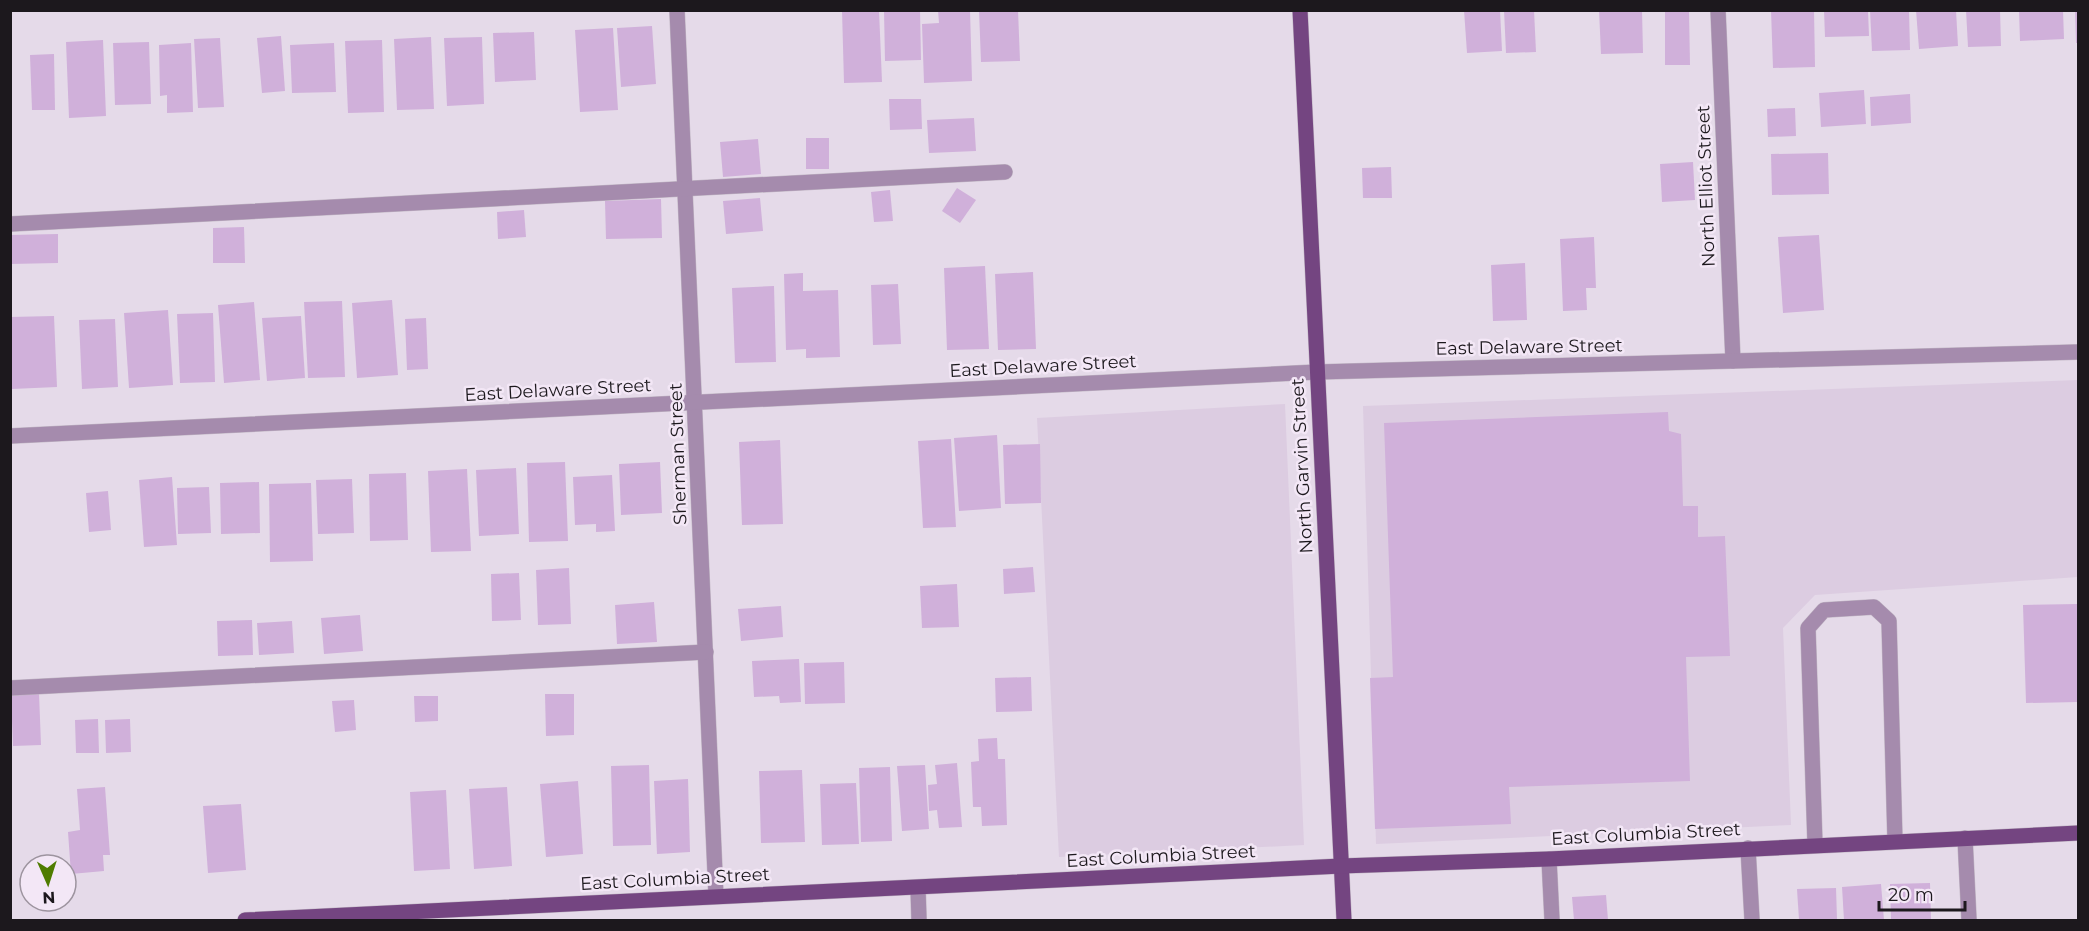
<svg xmlns="http://www.w3.org/2000/svg" width="2089" height="931" viewBox="0 0 2089 931" font-family="Montserrat,sans-serif">
<style>
.built{fill:#dccce1}
.building{fill:#d0b0da}
.lines{fill:none;stroke-linecap:round;stroke-linejoin:round}
.minor-casing{stroke:#c1b7c4;stroke-width:16}
.major-casing{stroke:#c1b7c4;stroke-width:16}
.minor{stroke:#a58bad;stroke-width:15}
.major{stroke:#744581;stroke-width:15}
.labels{text-anchor:middle;dominant-baseline:central;stroke-width:5;stroke-linejoin:round;paint-order:stroke}
.street-label{font-size:18px;fill:#1c181d;stroke:#f3e7f6}
</style>
<rect width="100%" height="100%" fill="#e5dae9"/>
<g class="built">
<polygon points="2078,380 2078,577 1815,595 1783,628 1791,825 1376,844 1363,406"/>
<polygon points="1285,404 1304,845 1059,857 1037,418"/>
</g>
<g class="building">
<polygon points="842,10 879,10 882,82 844,83"/>
<polygon points="884,10 920,10 921,60 885,61"/>
<polygon points="938,10 970,10 972,81 924,83 922,24 939,23"/>
<polygon points="979,10 1018,10 1020,61 981,62"/>
<polygon points="1464,10 1500,10 1502,51 1467,53"/>
<polygon points="1504,10 1534,10 1536,52 1506,53"/>
<polygon points="1599,10 1642,10 1643,53 1601,54"/>
<polygon points="1665,10 1689,10 1690,65 1665,65"/>
<polygon points="1771,10 1814,10 1815,67 1773,68"/>
<polygon points="1824,10 1868,10 1869,36 1825,37"/>
<polygon points="1870,10 1909,10 1910,50 1872,51"/>
<polygon points="1916,10 1956,10 1958,46 1919,49"/>
<polygon points="1966,10 2000,10 2001,46 1968,47"/>
<polygon points="2019,10 2063,10 2064,39 2020,41"/>
<polygon points="2075,10 2078,10 2078,43 2076,43"/>
<polygon points="652,26 656,84 621,87 617,28"/>
<polygon points="613,28 618,110 580,112 575,30"/>
<polygon points="534,32 536,80 495,82 493,33"/>
<polygon points="281,36 285,91 262,93 257,38"/>
<polygon points="431,37 434,109 397,110 394,39"/>
<polygon points="482,37 484,104 447,106 444,38"/>
<polygon points="220,38 224,107 198,108 194,39"/>
<polygon points="103,40 106,116 69,118 66,42"/>
<polygon points="382,40 384,112 348,113 345,41"/>
<polygon points="149,42 151,104 115,105 113,43"/>
<polygon points="191,43 193,112 167,113 167,95 160,96 159,45"/>
<polygon points="334,43 336,92 292,93 290,45"/>
<polygon points="54,54 55,110 32,110 30,55"/>
<polygon points="1864,90 1866,124 1821,127 1819,93"/>
<polygon points="1910,94 1911,123 1871,126 1870,97"/>
<polygon points="889,99 921,99 922,129 890,130"/>
<polygon points="1795,108 1796,136 1768,137 1767,109"/>
<polygon points="974,118 976,151 929,153 927,120"/>
<rect x="806" y="138" width="23" height="31"/>
<polygon points="758,139 761,174 723,177 720,142"/>
<polygon points="1828,153 1829,194 1772,195 1771,154"/>
<polygon points="1693,162 1695,200 1662,202 1660,164"/>
<polygon points="1391,167 1392,198 1363,198 1362,168"/>
<polygon points="957,188 976,200 960,223 942,211"/>
<polygon points="890,190 893,221 874,222 871,192"/>
<polygon points="760,198 763,231 726,234 723,201"/>
<polygon points="661,199 662,238 606,239 605,201"/>
<polygon points="524,210 526,237 498,239 497,212"/>
<polygon points="244,227 245,263 213,263 213,228"/>
<polygon points="58,234 58,263 10,264 10,235"/>
<polygon points="1819,235 1824,310 1783,313 1778,237"/>
<polygon points="1594,237 1596,288 1586,288 1587,310 1563,311 1560,239"/>
<polygon points="1525,263 1527,320 1493,321 1491,265"/>
<polygon points="985,266 989,349 947,350 944,268"/>
<polygon points="1033,272 1036,349 998,350 995,274"/>
<polygon points="803,273 803,291 838,290 840,357 806,358 806,349 786,350 784,274"/>
<polygon points="898,284 901,344 873,345 871,285"/>
<polygon points="774,286 776,362 735,363 732,288"/>
<polygon points="392,300 398,375 357,378 352,303"/>
<polygon points="342,301 345,377 308,378 304,302"/>
<polygon points="254,302 260,380 224,383 218,305"/>
<polygon points="168,310 173,385 129,388 124,313"/>
<polygon points="213,313 215,382 180,383 177,314"/>
<polygon points="54,316 57,387 12,389 10,317"/>
<polygon points="301,316 305,378 267,381 262,318"/>
<polygon points="426,318 428,369 407,370 405,319"/>
<polygon points="115,319 118,387 82,389 79,320"/>
<polygon points="1668,412 1669,431 1681,434 1683,506 1698,506 1698,537 1725,536 1730,656 1686,657 1690,781 1509,787 1511,824 1375,829 1370,678 1393,677 1384,423"/>
<polygon points="997,435 1001,508 959,511 954,438"/>
<polygon points="951,439 956,527 923,528 918,441"/>
<polygon points="780,440 783,524 742,525 739,442"/>
<polygon points="1040,444 1041,503 1005,504 1003,445"/>
<polygon points="565,462 568,541 529,542 527,463"/>
<polygon points="660,462 662,513 621,515 619,464"/>
<polygon points="516,468 519,534 479,536 476,470"/>
<polygon points="467,469 471,551 431,552 428,471"/>
<polygon points="406,473 408,540 370,541 369,474"/>
<polygon points="612,475 615,531 596,532 596,524 575,525 573,477"/>
<polygon points="172,477 177,545 144,547 139,480"/>
<polygon points="352,479 354,533 318,534 316,480"/>
<polygon points="259,482 260,533 221,534 220,483"/>
<polygon points="311,483 313,561 270,562 269,484"/>
<polygon points="209,487 211,533 178,534 177,488"/>
<polygon points="108,491 111,530 89,532 86,493"/>
<polygon points="1033,567 1035,592 1004,594 1003,569"/>
<polygon points="569,568 571,624 538,625 536,570"/>
<polygon points="519,573 521,620 492,621 491,574"/>
<polygon points="957,584 959,627 922,628 920,586"/>
<polygon points="654,602 657,642 617,644 615,605"/>
<polygon points="2078,604 2078,702 2026,703 2023,605"/>
<polygon points="781,606 783,637 741,641 738,609"/>
<polygon points="360,615 363,651 324,654 321,618"/>
<polygon points="252,620 253,655 218,656 217,621"/>
<polygon points="292,621 294,653 259,655 257,623"/>
<polygon points="799,659 801,702 780,703 779,696 754,697 752,661"/>
<polygon points="844,662 845,703 805,704 804,663"/>
<polygon points="1031,677 1032,711 996,712 995,678"/>
<polygon points="39,693 41,745 13,746 11,694"/>
<polygon points="545,694 574,694 574,735 546,736"/>
<polygon points="414,696 438,696 438,721 415,722"/>
<polygon points="354,700 356,730 335,732 332,701"/>
<polygon points="98,719 99,753 76,753 75,720"/>
<polygon points="130,719 131,752 106,753 105,720"/>
<polygon points="997,738 998,759 1005,759 1007,825 982,826 981,807 973,807 971,762 979,761 978,739"/>
<polygon points="957,763 962,827 939,828 937,810 929,811 928,785 937,784 935,765"/>
<polygon points="649,765 651,845 613,846 611,766"/>
<polygon points="925,765 929,829 902,831 897,766"/>
<polygon points="890,767 892,841 861,842 859,768"/>
<polygon points="802,770 805,842 761,843 759,771"/>
<polygon points="688,779 690,852 657,854 654,781"/>
<polygon points="578,781 583,854 546,857 540,784"/>
<polygon points="856,783 859,844 822,845 820,784"/>
<polygon points="105,787 110,855 103,855 104,871 71,874 68,832 80,830 77,789"/>
<polygon points="507,787 512,866 474,869 469,789"/>
<polygon points="446,790 450,869 414,871 410,792"/>
<polygon points="241,804 246,870 208,873 203,806"/>
<polygon points="1930,883 1931,920 1891,920 1890,884"/>
<polygon points="1881,884 1884,920 1844,920 1842,887"/>
<polygon points="1836,888 1837,920 1799,920 1797,889"/>
<polygon points="1606,895 1608,920 1574,920 1572,897"/>
</g>
<g class="lines">
<g class="minor-casing">
<g id="minor">
<polyline points="677,10 716,896"/>
<polyline points="1718,10 1733,361"/>
<polyline points="10,224 1005,172"/>
<polyline points="10,436 1317,372 2078,352"/>
<polyline points="10,688 706,652"/>
<polyline points="1965,838 1969,920"/>
<polyline points="1815,844 1808,628 1824,610 1874,607 1889,621 1895,841"/>
<polyline points="1748,848 1752,920"/>
<polyline points="1549,859 1552,920"/>
<polyline points="918,888 919,920"/>
</g>
</g>
<g class="major-casing">
<g id="major">
<polyline points="1300,10 1344,920"/>
<polyline points="245,920 1341,866 1549,859 2078,833"/>
</g>
</g>
<use href="#minor" class="minor"/>
<use href="#major" class="major"/>
</g>
<g class="labels">
<g class="street-label">
<text transform="translate(1706 186) rotate(-92)">North Elliot Street</text>
<text transform="translate(1529 347) rotate(-1)">East Delaware Street</text>
<text transform="translate(1043 366) rotate(-3)">East Delaware Street</text>
<text transform="translate(558 390) rotate(-3)">East Delaware Street</text>
<text transform="translate(678 454) rotate(-92)">Sherman Street</text>
<text transform="translate(1302 466) rotate(-93)">North Garvin Street</text>
<text transform="translate(1646 834) rotate(-3)">East Columbia Street</text>
<text transform="translate(1161 856) rotate(-3)">East Columbia Street</text>
<text transform="translate(675 879) rotate(-3)">East Columbia Street</text>
</g>
</g>
<rect width="2089" height="931" fill="none" stroke="#1c181d" stroke-width="24"/>
<g transform="translate(48 883) rotate(177)"><circle r="28" fill="#f3e7f6" stroke="#9d949f" stroke-width="1.5"/>
<path d="M0-4.5L10 22L0 15L-10 22Z" fill="#4f7c00"/>
<text y="-9" font-size="16" font-weight="bold" text-anchor="middle" fill="#1c181d">N</text>
</g>
<path d="M1879 901v9h86v-9" fill="none" stroke="#1c181d" stroke-width="3"/>
<text x="1888" y="901" font-size="18" fill="#1c181d" stroke="#f3e7f6" stroke-width="4.5" paint-order="stroke">20 m</text>
</svg>
